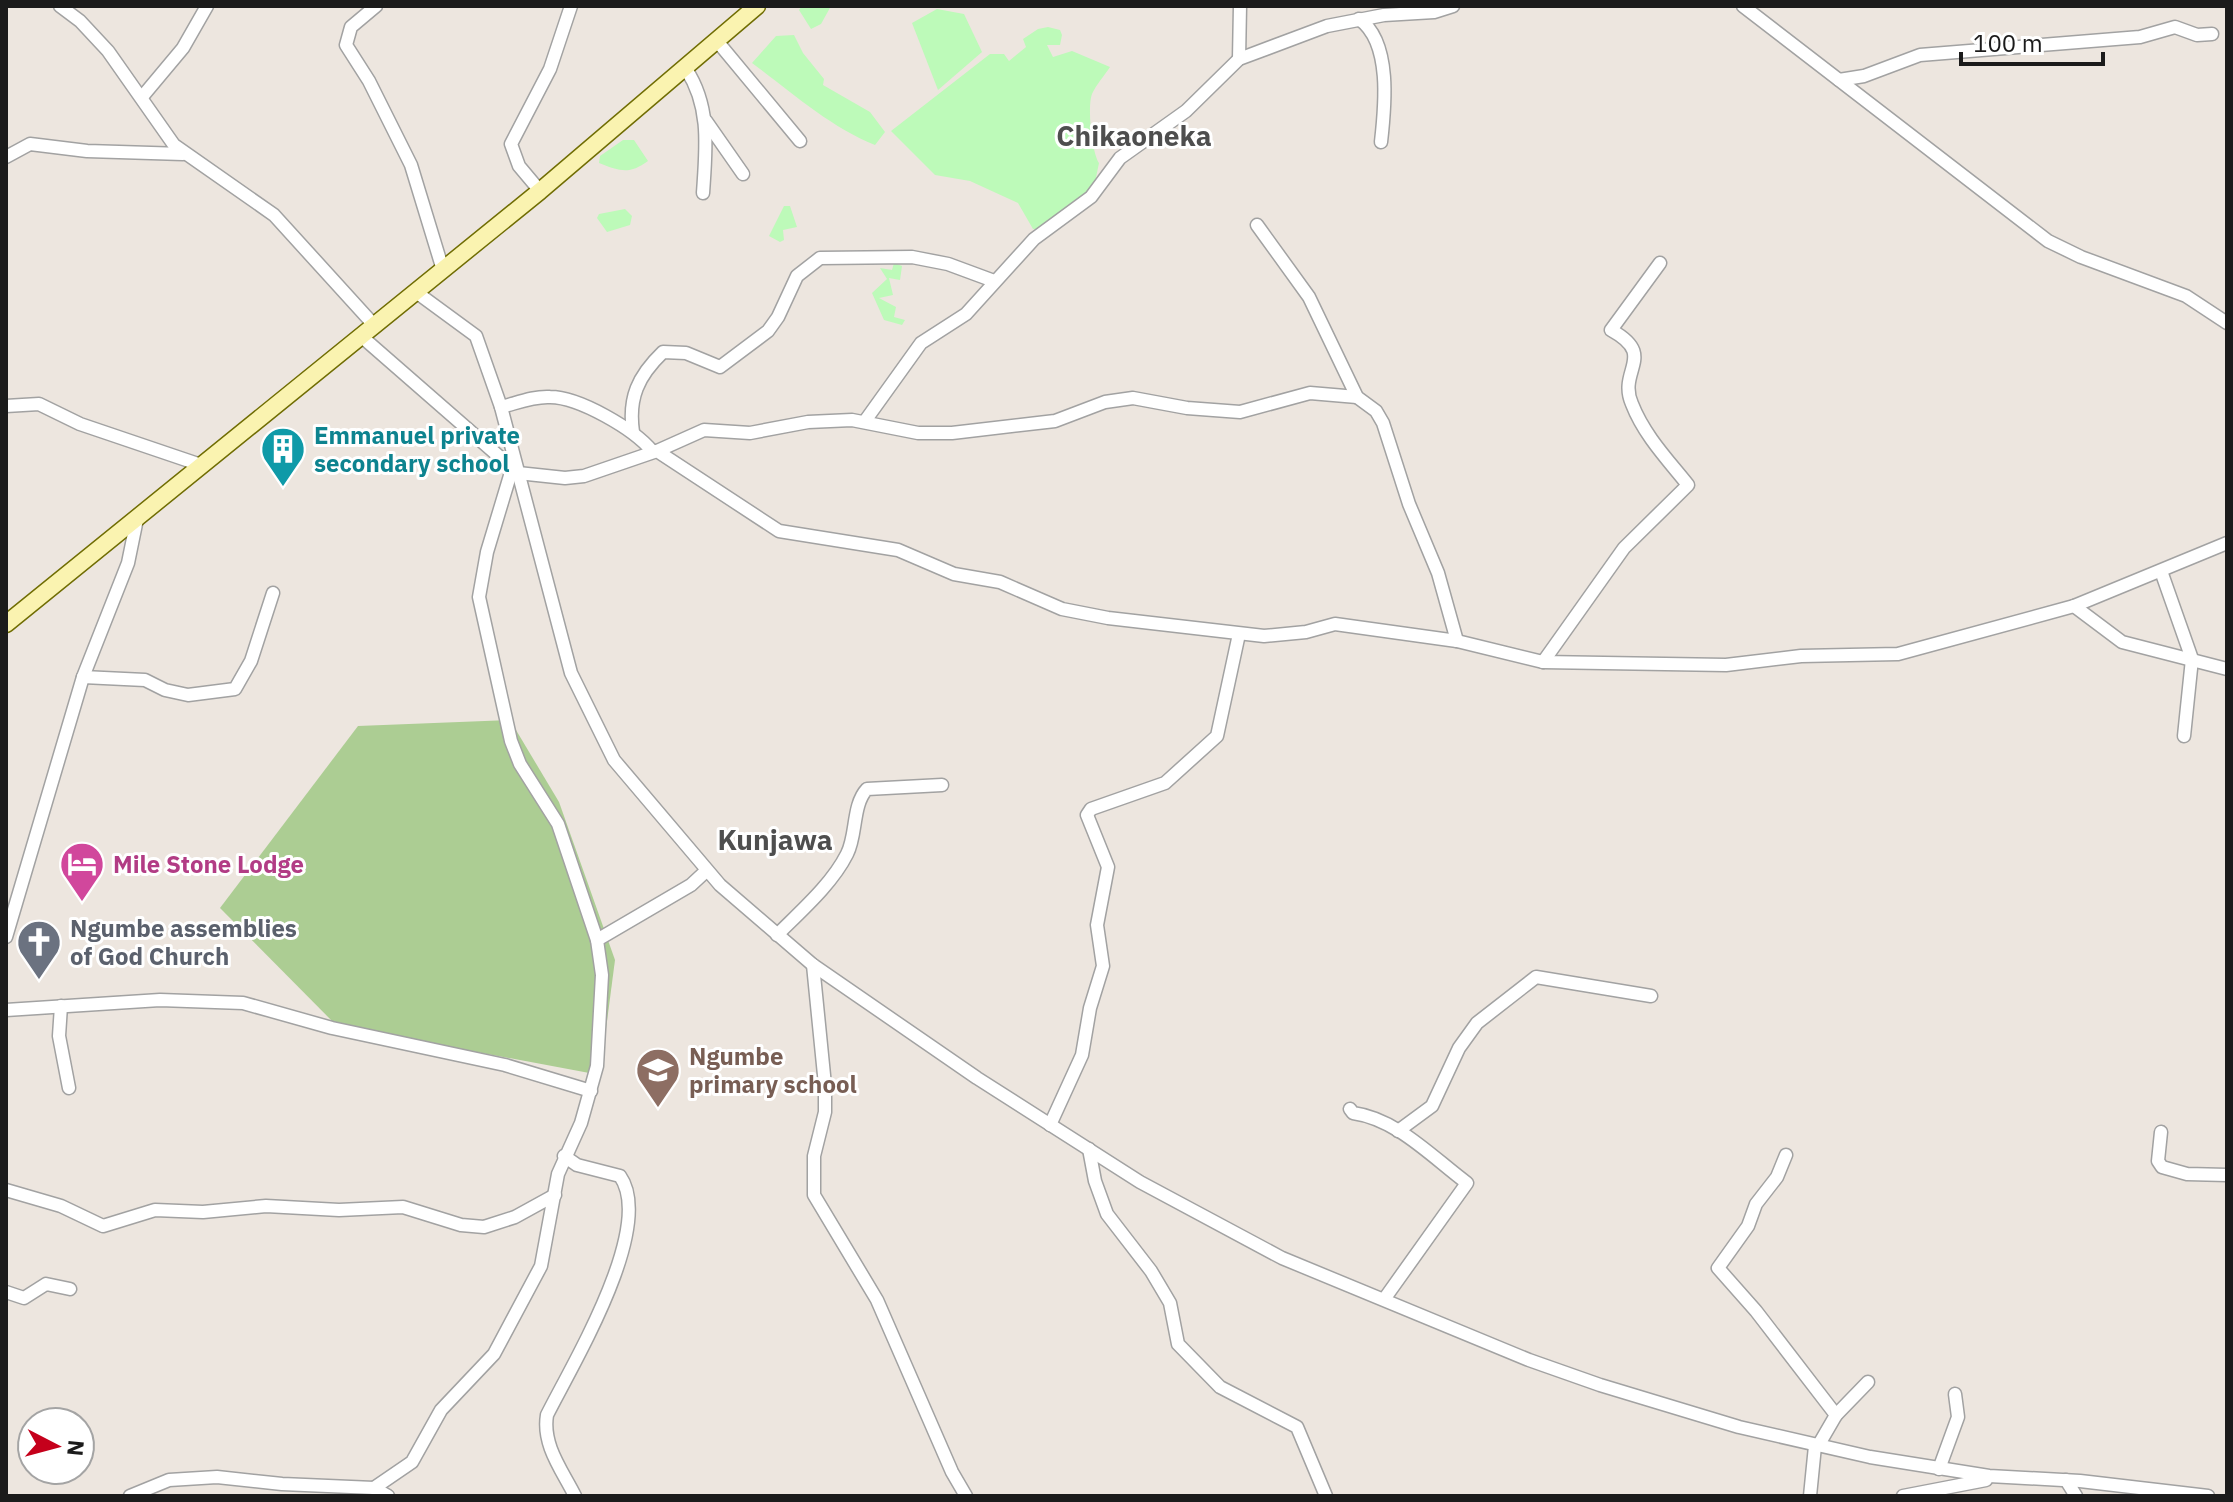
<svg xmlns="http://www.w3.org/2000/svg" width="2233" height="1502" viewBox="0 0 2233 1502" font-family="'IBM Plex Sans',sans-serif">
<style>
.forest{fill:#accd93}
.park{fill:#bdfab9}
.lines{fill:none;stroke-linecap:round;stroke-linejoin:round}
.minor-casing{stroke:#a2a2a2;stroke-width:15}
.secondary-casing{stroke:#706d03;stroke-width:19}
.minor{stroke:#fff;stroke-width:12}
.secondary{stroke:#faf3b0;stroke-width:16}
.labels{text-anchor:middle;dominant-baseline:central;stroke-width:6;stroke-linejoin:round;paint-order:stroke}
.culture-label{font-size:24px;font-weight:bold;fill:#0d838f;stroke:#fff;text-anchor:start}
.hotel-label{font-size:24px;font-weight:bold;fill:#b23c85;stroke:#fff;text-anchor:start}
.worship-label{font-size:24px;font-weight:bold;fill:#5b616d;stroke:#fff;text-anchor:start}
.education-label{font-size:24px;font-weight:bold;fill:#785e54;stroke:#fff;text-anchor:start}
.quarter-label{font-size:28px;font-weight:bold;fill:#4e4e4e;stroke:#fff}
</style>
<rect width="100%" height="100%" fill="#ede6df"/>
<polygon class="forest" points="510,720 559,802 615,960 600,1075 337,1026 220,908 358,726"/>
<g class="park">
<polygon points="802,6 831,6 821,24 811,29 799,10"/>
<polygon points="937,9 964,14 982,52 938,90 912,23"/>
<path d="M1048 27 1060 30 1062 35 1060 45H1047L1053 57 1072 51 1110 67C1104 76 1096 85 1092 94 1087 107 1092 153 1099 163L1093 192 1044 229H1033L1018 203 970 181 935 175 891 131 990 54H1004L1009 61 1026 47 1023 39 1038 29Z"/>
<path d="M794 35 803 53 824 79 823 85 870 112 885 132 875 145C830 127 791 92 752 63L776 36Z"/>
<path d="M623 140H634L648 161C629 175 620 171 599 163L600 156Z"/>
<polygon points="784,206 790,206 797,227 783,230 784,240 780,242 769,236"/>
<polygon points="625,209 632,216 630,225 607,232 597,218 599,214"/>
<polygon points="894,263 902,266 900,280 889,278 893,295 879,298 896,307 894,317 905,320 902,325 884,320 872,293 887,279 880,268 892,270"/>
</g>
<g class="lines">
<g class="minor-casing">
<g id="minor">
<polyline points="60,6 80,21 108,51 174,145 274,215 374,325"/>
<polyline points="376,6 351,27 346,45 369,81 411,165 443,270"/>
<polyline points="1743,6 2048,241 2081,257 2186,296 2227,323"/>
<path d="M1359 19C1392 42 1385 107 1381 142"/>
<polyline points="717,41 800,141"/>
<polyline points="1239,59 1240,6"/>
<path d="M686 69C711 107 706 148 703 193"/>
<polyline points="1839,80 1864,76 1920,55 2140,37 2175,27 2197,35 2212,34"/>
<polyline points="142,97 183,48 207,6"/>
<polyline points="706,121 743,174"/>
<polyline points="6,157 30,144 87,151 183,154"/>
<polyline points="540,191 519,166 511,144 550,69 571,6"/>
<polyline points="1257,225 1309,297 1357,397 1376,411 1383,423 1409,504 1438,573 1457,641"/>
<polyline points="416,292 476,336 501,407 571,673 614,760 720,885 813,965 977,1078 1140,1182 1282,1258 1529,1360 1600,1385 1739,1427 1870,1457 1989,1476 2080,1481 2208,1496"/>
<polyline points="361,336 518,473 565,478 584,476 657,451 779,531 898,550 954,574 1000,582 1062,609 1108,618 1264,636 1306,632 1335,624 1457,641 1543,662 1726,665 1801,656 1898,654 2074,606 2227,543"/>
<polyline points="6,406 39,404 80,424 201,465"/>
<path d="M501 407C517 403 533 396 550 397 579 397 634 429 652 451"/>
<polyline points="865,421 921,343 966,314 1034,239 1091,197 1120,158 1186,111 1239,59 1327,26 1384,15 1434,12 1453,6"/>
<path d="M633 432C628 398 638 376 663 352L686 353 720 367 768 331 778 317 797 276 820 258 912 257 948 264 994 281"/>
<polyline points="657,451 704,430 750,433 808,422 852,420 918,433 952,433 1055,421 1105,402 1133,398 1187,408 1240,412 1310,393 1357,397"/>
<polyline points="512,469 487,552 479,597 511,741 520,764 558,824 597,940"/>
<polyline points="2161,571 2192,659 2184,736"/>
<polyline points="2074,606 2122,642 2227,669"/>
<path d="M1543 662 1624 548 1688 485C1668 460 1644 435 1632 404 1617 370 1658 356 1611 330L1660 263"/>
<polyline points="83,677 145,680 165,690 188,695 235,689 251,661 273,593"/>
<path d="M777 935C801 911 832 884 847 854 857 835 852 805 867 789L942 785"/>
<polyline points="6,937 83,677 128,563 137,519"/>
<polyline points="813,965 825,1085 825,1112 814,1156 814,1195 877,1300 952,1472 966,1496"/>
<polyline points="61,1006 59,1036 69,1088"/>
<polyline points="6,1010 160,1000 243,1003 332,1028 505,1065 591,1091"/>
<path d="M1350 1109 1353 1113C1397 1119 1432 1157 1467 1183L1385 1298"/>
<polyline points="1050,1125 1082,1055 1090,1008 1103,966 1097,925 1108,867 1087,815 1091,809 1165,783 1217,736 1239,634"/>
<polyline points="1398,1131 1432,1106 1459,1048 1477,1023 1536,977 1651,996"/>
<polyline points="2161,1132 2158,1161 2162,1167 2187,1174 2227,1175"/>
<polyline points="1089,1149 1095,1181 1107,1214 1151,1271 1170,1303 1178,1344 1220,1387 1297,1427 1326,1496"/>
<polyline points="1786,1155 1777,1177 1756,1204 1748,1226 1718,1268 1756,1311 1836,1415 1818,1446"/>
<path d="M564 1156 577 1165 620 1176C656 1227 572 1365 547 1415 542 1445 562 1470 575 1496"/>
<polyline points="6,1190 61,1206 103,1226 155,1210 203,1212 266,1206 339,1210 403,1207 461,1225 484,1227 515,1217 555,1195"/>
<polyline points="6,1292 24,1298 46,1284 70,1289"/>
<polyline points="1836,1415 1868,1382"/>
<polyline points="1939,1469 1958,1417 1955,1394"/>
<polyline points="2066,1480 2076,1496"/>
<polyline points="374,1488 412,1462 441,1410 494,1354 541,1266 558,1174 581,1123 597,1066 602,975 597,940 691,885 705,872"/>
<polyline points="130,1496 169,1480 217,1477 282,1484 374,1488 388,1496"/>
<polyline points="1810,1496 1815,1446"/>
<polyline points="1903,1496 1986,1480"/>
</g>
</g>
<g class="secondary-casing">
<polyline id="secondary" points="6,624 540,191 757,6"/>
</g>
<use href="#minor" class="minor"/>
<use href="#secondary" class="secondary"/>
</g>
<defs>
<g id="building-pin" transform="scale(2.3)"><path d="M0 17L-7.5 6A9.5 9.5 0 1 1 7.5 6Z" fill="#0f9aa8" stroke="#fff"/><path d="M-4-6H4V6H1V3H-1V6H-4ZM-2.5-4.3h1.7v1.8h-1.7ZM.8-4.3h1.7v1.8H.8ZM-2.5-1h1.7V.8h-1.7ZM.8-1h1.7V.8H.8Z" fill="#fff"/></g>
<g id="hotel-pin" transform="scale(2.3)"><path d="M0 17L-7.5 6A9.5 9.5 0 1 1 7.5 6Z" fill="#d1479c" stroke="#fff"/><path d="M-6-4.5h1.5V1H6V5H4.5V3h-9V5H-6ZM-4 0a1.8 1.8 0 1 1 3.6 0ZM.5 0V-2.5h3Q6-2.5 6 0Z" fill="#fff"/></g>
<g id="church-pin" transform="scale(2.3)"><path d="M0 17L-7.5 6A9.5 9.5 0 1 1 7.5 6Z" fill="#6b7280" stroke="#fff"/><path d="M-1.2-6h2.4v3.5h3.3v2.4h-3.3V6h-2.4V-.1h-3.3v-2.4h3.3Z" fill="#fff"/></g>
<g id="school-pin" transform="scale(2.3)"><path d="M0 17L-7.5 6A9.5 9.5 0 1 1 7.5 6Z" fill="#8d6e63" stroke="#fff"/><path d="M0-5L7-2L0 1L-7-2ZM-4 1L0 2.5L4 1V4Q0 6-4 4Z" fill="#fff"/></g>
</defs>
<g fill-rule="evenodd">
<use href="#building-pin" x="283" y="449"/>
<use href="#hotel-pin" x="82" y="864"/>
<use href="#church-pin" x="39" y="942"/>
<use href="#school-pin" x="658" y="1070"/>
</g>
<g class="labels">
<g class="culture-label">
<text x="314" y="435">Emmanuel private<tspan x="314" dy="28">secondary school</tspan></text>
</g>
<g class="hotel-label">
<text x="113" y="864">Mile Stone Lodge</text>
</g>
<g class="worship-label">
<text x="70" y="928">Ngumbe assemblies<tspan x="70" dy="28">of God Church</tspan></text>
</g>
<g class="education-label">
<text x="689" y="1056">Ngumbe<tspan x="689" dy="28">primary school</tspan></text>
</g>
<g class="quarter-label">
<text x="1134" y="135">Chikaoneka</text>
<text x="775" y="839">Kunjawa</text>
</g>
</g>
<rect width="2233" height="1502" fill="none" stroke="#1b1b1b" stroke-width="16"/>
<g transform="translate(56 1446) rotate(96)"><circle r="38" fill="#ffffff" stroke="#a4a4a4" stroke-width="2"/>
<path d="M0-6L14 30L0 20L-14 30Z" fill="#c5001b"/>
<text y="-12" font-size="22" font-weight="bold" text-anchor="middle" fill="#1b1b1b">N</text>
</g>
<path d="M1961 52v12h142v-12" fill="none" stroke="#1b1b1b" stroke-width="4"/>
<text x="1973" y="52" font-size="24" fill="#1b1b1b" stroke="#ffffff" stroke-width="6" paint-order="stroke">100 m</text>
</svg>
